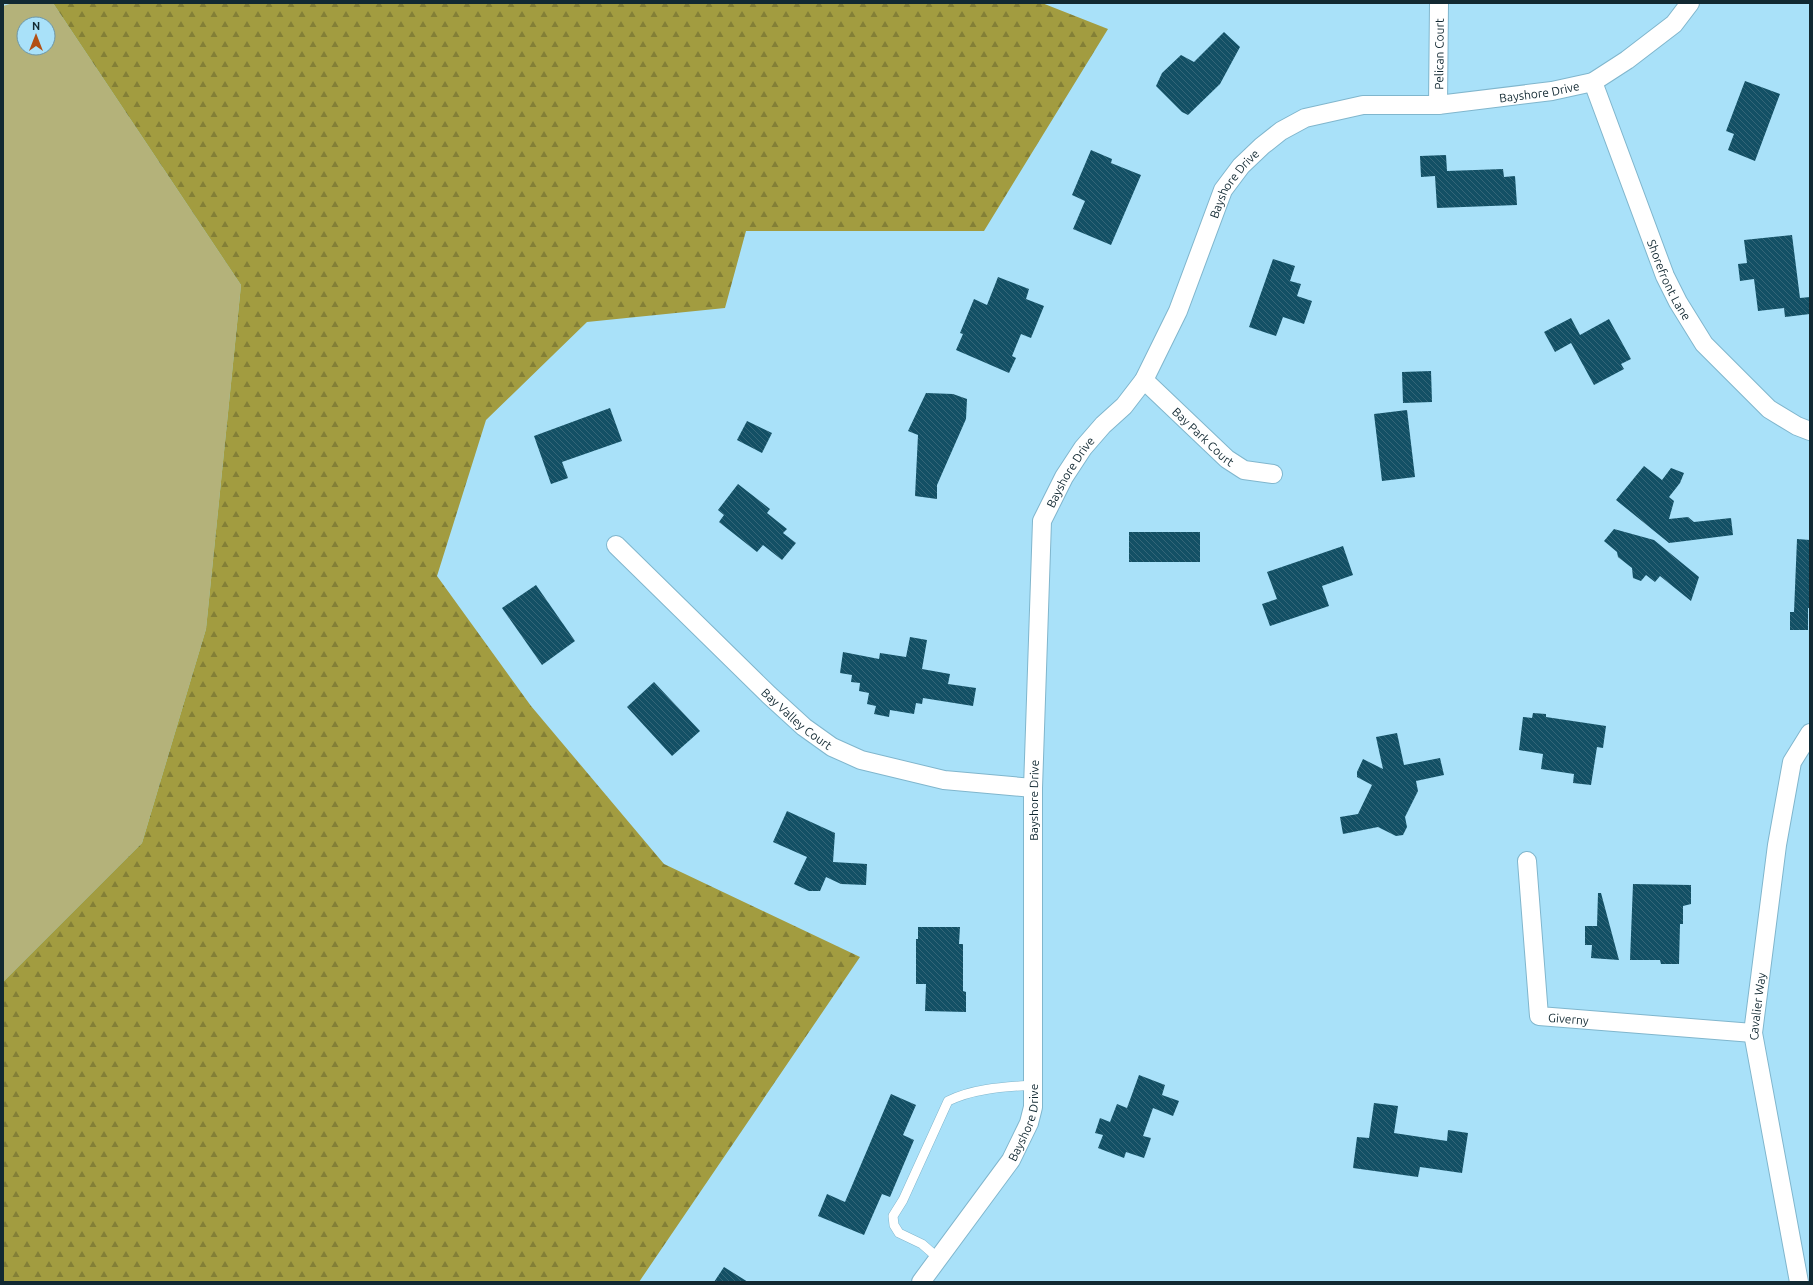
<svg xmlns="http://www.w3.org/2000/svg" width="1813" height="1285" viewBox="0 0 1813 1285" font-family="Ubuntu,sans-serif">
<style>
.green{fill:#b4b27a;fill-rule:evenodd}
.forest{fill:url(#forest-firs)}
.building{fill:url(#building-back-hatch)}
.lines{fill:none;stroke-linecap:round;stroke-linejoin:round}
.lane-casing{stroke:#80b6cd;stroke-width:10}
.street-casing{stroke:#80b6cd;stroke-width:20}
.lane{stroke:#fff;stroke-width:9}
.street{stroke:#fff;stroke-width:18}
.labels{text-anchor:middle;dominant-baseline:central;stroke-width:4;stroke-linejoin:round;paint-order:stroke}
.street-label{font-size:12px;fill:#122932;stroke:#a9e1f9}
</style>
<defs>
<pattern id="forest-firs" width="22" height="20" patternUnits="userSpaceOnUse"><rect width="22" height="20" fill="#a29c40"/><path d="M5 1l3.5 6h-7zM16 11l3.5 6h-7z" fill="#837f36"/></pattern>
<pattern id="building-back-hatch" width="6" height="6" patternUnits="userSpaceOnUse"><rect width="6" height="6" fill="#135065"/><path d="M-1 5l2 2M0 0l6 6M5-1l2 2" fill="none" stroke="#346678"/></pattern>
</defs>
<rect width="100%" height="100%" fill="#a9e1f9"/>
<path class="green" d="M13 3H53L241 285 206 629 142 843 3 982V6ZM24 24H48V48H24Z"/>
<polygon class="forest" points="53,3 1042,3 1108,29 984,231 746,231 725,308 587,322 486,420 437,576 531,706 664,864 860,957 639,1282 3,1282 3,982 142,843 206,629 241,285"/>
<g class="building">
<polygon points="1224,32 1240,47 1220,84 1188,115 1182,112 1156,86 1162,73 1181,55 1194,62"/>
<polygon points="1745,81 1780,94 1755,161 1728,150 1734,134 1726,131"/>
<polygon points="1091,150 1112,159 1111,163 1141,175 1111,245 1073,229 1085,201 1072,195"/>
<polygon points="1446,155 1447,171 1503,169 1504,177 1515,176 1517,205 1437,208 1435,176 1421,177 1420,156"/>
<polygon points="1792,235 1800,298 1810,297 1810,314 1785,317 1784,308 1758,311 1754,279 1740,281 1738,264 1747,263 1744,240"/>
<polygon points="1273,259 1295,266 1290,281 1301,284 1297,296 1312,301 1304,324 1283,317 1276,336 1249,327"/>
<polygon points="998,277 1029,289 1026,299 1044,306 1031,338 1021,334 1012,356 1016,358 1009,373 956,350 963,334 960,333 974,299 987,305"/>
<polygon points="1571,318 1580,335 1609,319 1631,359 1621,364 1624,369 1594,385 1571,343 1555,352 1544,332"/>
<polygon points="1431,371 1432,402 1403,403 1402,372"/>
<polygon points="926,393 953,394 967,399 966,419 937,485 937,499 915,496 918,435 908,431"/>
<polygon points="610,408 622,441 562,462 568,478 551,484 534,436"/>
<polygon points="1407,410 1415,477 1382,481 1374,414"/>
<polygon points="747,421 772,433 762,453 737,440"/>
<polygon points="1644,466 1662,480 1671,468 1684,473 1680,483 1669,497 1674,501 1669,519 1688,517 1694,522 1731,518 1733,535 1669,543 1616,500"/>
<polygon points="738,484 770,509 767,513 787,529 783,533 796,543 782,560 763,545 757,552 719,522 724,515 718,510"/>
<polygon points="1614,529 1654,540 1699,577 1691,601 1660,576 1655,582 1646,575 1641,581 1633,578 1632,568 1618,557 1617,552 1604,541"/>
<rect x="1129" y="532" width="71" height="30"/>
<polygon points="1797,539 1810,540 1810,608 1808,608 1808,630 1790,630 1790,612 1794,612"/>
<polygon points="1343,546 1353,575 1322,586 1329,606 1270,626 1262,604 1277,599 1267,572"/>
<polygon points="536,585 575,641 542,665 502,608"/>
<polygon points="910,637 927,640 922,669 950,674 948,684 976,688 973,706 923,698 922,704 916,703 914,714 890,710 889,717 874,714 876,706 867,704 869,693 859,691 860,683 851,682 852,675 840,673 843,652 879,659 880,653 906,657"/>
<polygon points="654,682 700,731 672,756 627,707"/>
<polygon points="1533,713 1546,714 1546,717 1606,726 1603,748 1597,747 1591,785 1573,783 1574,774 1541,769 1543,754 1519,750 1523,717 1532,718"/>
<polygon points="1397,733 1404,765 1440,758 1444,775 1416,781 1418,791 1405,817 1407,827 1403,835 1396,836 1378,827 1343,834 1340,817 1358,814 1372,785 1357,777 1357,772 1363,759 1383,769 1376,737"/>
<polygon points="787,811 835,833 833,862 867,864 866,885 841,884 826,877 820,891 809,891 794,884 807,857 773,842"/>
<polygon points="1633,884 1691,885 1691,904 1683,906 1683,924 1680,924 1679,964 1661,964 1660,960 1630,960"/>
<polygon points="1598,893 1601,893 1619,960 1591,958 1592,945 1585,945 1585,926 1597,926"/>
<polygon points="918,927 960,927 959,944 963,944 963,991 966,992 966,1012 925,1011 926,984 916,984 916,939 918,939"/>
<polygon points="1139,1075 1165,1085 1162,1095 1179,1101 1173,1116 1153,1108 1143,1136 1151,1138 1144,1158 1126,1152 1124,1158 1098,1148 1103,1135 1095,1133 1100,1118 1110,1122 1117,1104 1127,1108"/>
<polygon points="891,1094 916,1105 903,1135 914,1140 890,1197 882,1194 864,1235 818,1216 827,1194 845,1202"/>
<polygon points="1374,1103 1398,1106 1394,1133 1447,1141 1448,1130 1468,1133 1462,1173 1420,1167 1418,1177 1353,1168 1357,1137 1369,1138"/>
<polygon points="724,1267 748,1282 714,1282"/>
</g>
<g class="lines">
<g class="lane-casing">
<path id="lane" d="M938 1258 922 1244 899 1233 894 1225 893 1216 903 1200 948 1101C974 1088 1005 1087 1034 1085"/>
</g>
<g class="street-casing">
<g id="street">
<path id="s1" d="M1593 82 1665 276 1678 302 1704 344 1769 409 1797 426 1810 431"/>
<path id="s2" d="M1438 105 1439 3"/>
<path id="s3" d="M1144 380 1227 459 1244 470 1273 474"/>
<path id="s4" d="M616 545 769 695 804 727 832 747 861 760 944 780 1033 788"/>
<path id="s5" d="M1527 861 1539 1016 1753 1033"/>
<path id="s6" d="M921 1282 1011 1160 1029 1123 1033 1107V788L1042 521 1064 477 1083 448 1103 425 1124 406 1144 380 1178 311 1223 190 1241 166 1262 146 1281 131 1305 118 1363 105H1438L1552 91 1593 82 1627 60 1674 24 1690 3"/>
<path id="s7" d="M1799 1282 1753 1033 1777 845 1792 762 1810 733"/>
</g>
</g>
<use href="#lane" class="lane"/>
<use href="#street" class="street"/>
</g>
<g class="labels">
<g class="street-label">
<text stroke="none"><textPath href="#s2" startOffset="51">Pelican Court</textPath></text>
<text stroke="none"><textPath href="#s6" startOffset="1524">Bayshore Drive</textPath></text>
<text stroke="none"><textPath href="#s6" startOffset="1188">Bayshore Drive</textPath></text>
<text stroke="none"><textPath href="#s1" startOffset="212">Shorefront Lane</textPath></text>
<text stroke="none"><textPath href="#s3" startOffset="82">Bay Park Court</textPath></text>
<text stroke="none"><textPath href="#s6" startOffset="852">Bayshore Drive</textPath></text>
<text stroke="none"><textPath href="#s4" startOffset="251">Bay Valley Court</textPath></text>
<text stroke="none"><textPath href="#s6" startOffset="516">Bayshore Drive</textPath></text>
<text stroke="none"><textPath href="#s7" startOffset="280">Cavalier Way</textPath></text>
<text stroke="none"><textPath href="#s5" startOffset="185">Giverny</textPath></text>
<text stroke="none"><textPath href="#s6" startOffset="192">Bayshore Drive</textPath></text>
</g>
</g>
<rect width="1813" height="1285" fill="none" stroke="#122932" stroke-width="8"/>
<g transform="translate(36 36)"><circle r="19" fill="#a9e1f9" stroke="#6d97a9"/>
<path d="M0-3L7 15L0 10L-7 15Z" fill="#b24f14"/>
<text y="-6" font-size="11" font-weight="bold" text-anchor="middle" fill="#122932">N</text>
</g>
</svg>
